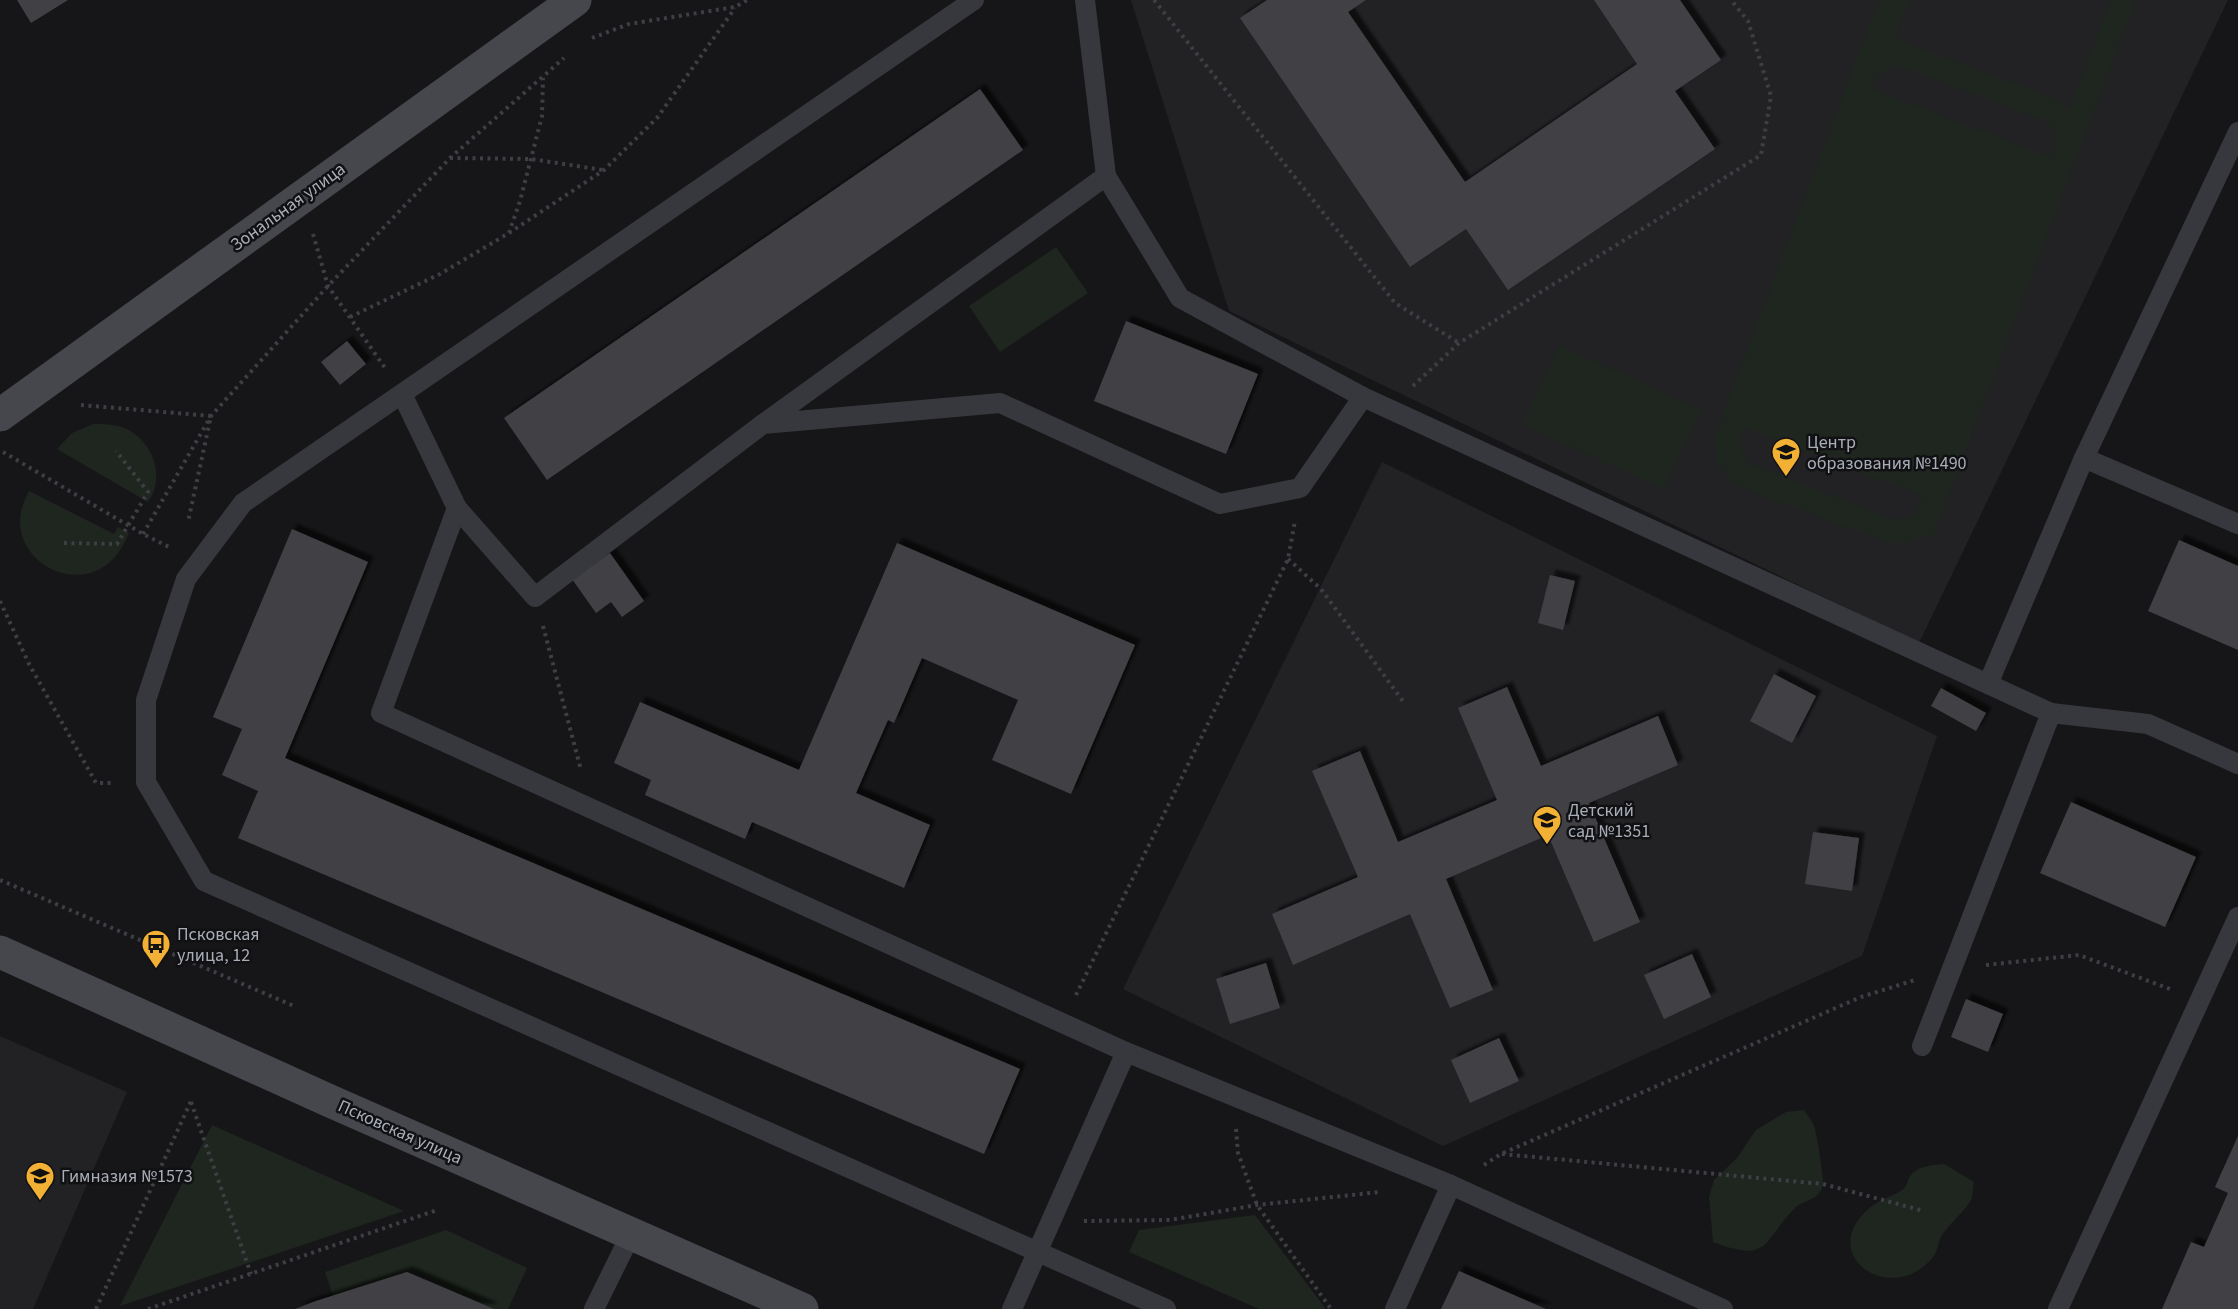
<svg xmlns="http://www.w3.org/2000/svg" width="2238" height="1309" viewBox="0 0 2238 1309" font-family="'Source Sans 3',sans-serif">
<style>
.built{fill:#222225}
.green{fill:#1e261f;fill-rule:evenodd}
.building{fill:#404145;filter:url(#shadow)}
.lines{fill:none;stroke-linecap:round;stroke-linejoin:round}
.path{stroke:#3d3f44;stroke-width:4;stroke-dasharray:3 4.5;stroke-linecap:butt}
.lane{stroke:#37383d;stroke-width:20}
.secondary{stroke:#45474d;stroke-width:33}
.labels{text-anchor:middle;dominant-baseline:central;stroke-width:5;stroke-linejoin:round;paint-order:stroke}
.street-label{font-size:18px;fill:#a8adb8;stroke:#111113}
.poi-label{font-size:18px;fill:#a8adb8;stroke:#111113;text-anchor:start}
</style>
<defs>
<filter id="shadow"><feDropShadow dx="5.5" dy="-5.5" stdDeviation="1.5" flood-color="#0009"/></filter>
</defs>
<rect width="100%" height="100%" fill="#161618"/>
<g class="built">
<polygon points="1131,0 2228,0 1919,643 1229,311"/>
<polygon points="1382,462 1937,736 1862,956 1443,1146 1123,989"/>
<polygon points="0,1036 127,1092 33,1309 0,1309"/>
</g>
<g class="green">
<path d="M1879 0H1909L1894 41 1899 40 2057 99 2069 110 2111 0H2136L1934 534 1908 543H1889L1732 484 1716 461 1715 435ZM1898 66 2043 120 2052 127 2057 139 2051 157 1872 89C1877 75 1884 70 1898 66ZM1744 428 1923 496 1915 514 1904 519H1893L1748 463C1740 451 1738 442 1744 428Z"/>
<polygon points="1056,247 1088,293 1000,352 969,306"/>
<polygon points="1559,345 1701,410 1664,490 1523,424"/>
<path d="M93 424C104 424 114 424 125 428 153 441 166 477 148 502L57 449 72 433Z"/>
<path d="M29 491 114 534 118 527 129 533C125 542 120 552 112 560 79 593 21 567 20 522 20 510 24 501 29 491Z"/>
<path d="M1804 1110C1807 1115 1812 1120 1814 1126 1817 1132 1824 1181 1823 1185 1819 1201 1805 1199 1795 1208 1762 1241 1771 1264 1713 1242L1709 1197 1714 1180 1737 1158 1756 1130 1786 1112Z"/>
<polygon points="212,1125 404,1211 120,1306"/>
<path d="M1944 1164 1974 1182C1973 1187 1973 1195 1971 1200 1965 1211 1950 1223 1942 1235 1938 1242 1938 1251 1933 1257 1891 1309 1812 1253 1872 1206 1879 1201 1889 1197 1897 1193 1906 1189 1906 1185 1910 1176 1917 1166 1933 1165 1944 1164Z"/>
<polygon points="1255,1215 1326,1309 1259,1309 1129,1252 1139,1230"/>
<polygon points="446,1230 527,1268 508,1309 494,1309 407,1272 333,1296 325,1272"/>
</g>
<g class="building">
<polygon points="17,0 68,0 31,23"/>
<polygon points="1267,0 1366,0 1348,12 1465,182 1637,64 1594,0 1680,0 1721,60 1675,91 1715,149 1508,290 1466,229 1410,267 1240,18"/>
<polygon points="980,89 1023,150 547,480 504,418"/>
<polygon points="1126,321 1258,374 1226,454 1094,401"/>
<polygon points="347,341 366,364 340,385 321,362"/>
<polygon points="292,529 368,562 285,758 1020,1069 984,1154 238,838 258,791 222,775 242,729 213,717"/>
<polygon points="2179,540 2238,566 2238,650 2148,611"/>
<polygon points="897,543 1135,645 1071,794 992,760 1018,700 922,658 894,723 888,720 856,793 930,825 904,888 752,822 745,839 645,795 651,780 614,763 640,702 799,770"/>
<polygon points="610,553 644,601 622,617 611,602 596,613 572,579"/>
<polygon points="1550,575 1575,581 1563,630 1538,623"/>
<polygon points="1774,674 1816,696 1792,743 1750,721"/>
<polygon points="1507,687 1541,766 1658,716 1678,765 1589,803 1640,922 1594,942 1548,835 1446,879 1493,990 1450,1008 1410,914 1293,965 1272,914 1358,877 1312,771 1360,751 1398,842 1497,800 1458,708"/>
<polygon points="1941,688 1986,713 1976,731 1931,706"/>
<polygon points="2071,802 2196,857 2165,927 2040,873"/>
<polygon points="1813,832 1859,838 1852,891 1805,884"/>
<polygon points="1692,954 1711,997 1664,1019 1644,975"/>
<polygon points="1266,963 1280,1008 1230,1024 1216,979"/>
<polygon points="1966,999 2003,1014 1988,1052 1951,1037"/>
<polygon points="1499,1038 1519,1081 1470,1103 1451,1060"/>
<polygon points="2238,1136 2238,1309 2162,1309 2191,1242 2204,1247 2228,1193 2215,1187"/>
<polygon points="1459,1271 1546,1309 1441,1309"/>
<polygon points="407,1272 494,1309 295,1309 316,1301"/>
</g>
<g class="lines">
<g class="path">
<polyline points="1154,0 1395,303 1459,343"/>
<polyline points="592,38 629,24 735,7 747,0"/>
<polyline points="450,158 531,159 603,170"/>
<polyline points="509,233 520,201 542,116 543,78"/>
<polyline points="313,234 328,286 385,368"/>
<polyline points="350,317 440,274 509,233 604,170 657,118 735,8"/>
<polyline points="1413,386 1459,343 1761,155 1771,96 1748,21 1731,0"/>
<polyline points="81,405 211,416 188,522"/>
<polyline points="3,452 143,534 171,548"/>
<polyline points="143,534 211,416 328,286 450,158 564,58"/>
<polyline points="64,543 117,544 148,492 116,451"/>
<polyline points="1288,559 1321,589 1405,704"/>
<polyline points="0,601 29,664 96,783 115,783"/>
<polyline points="543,626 581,770"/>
<polyline points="0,880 294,1006"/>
<polyline points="1986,965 2079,955 2170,989"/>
<polyline points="1076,995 1288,559 1295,521"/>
<polyline points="191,1102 251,1274"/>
<polyline points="1236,1129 1238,1153 1257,1205 1331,1309"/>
<polyline points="1502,1154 1823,1184 1924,1211"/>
<polyline points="1484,1165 1501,1154 1861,997 1915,980"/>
<polyline points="1084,1221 1170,1220 1257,1205 1380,1192"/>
<polyline points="96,1309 191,1101"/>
<polyline points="148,1309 437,1210"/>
</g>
<g class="lane">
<polyline points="974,0 243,503 186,579 146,700 146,782 204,881 1166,1309"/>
<polyline points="1106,176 1180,298 1363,397"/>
<polyline points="402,394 457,508"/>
<polyline points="763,424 1106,176 1085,0"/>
<polyline points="2084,458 2238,524"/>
<polyline points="1988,684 2084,458 2238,132"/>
<polyline points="2051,713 2148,724 2238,764"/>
<polyline points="1126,1052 1451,1185 1723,1309"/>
<polyline points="594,1309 631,1234"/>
<polyline points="1012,1309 1126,1052 381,713 457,508 535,597 763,424 1000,403 1220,504 1300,488 1363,397 2051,713 1922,1046"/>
<polyline points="1395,1309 1451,1185"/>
<polyline points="2058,1309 2238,917"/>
</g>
<g class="secondary">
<polyline points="0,415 575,0"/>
<polyline points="0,952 330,1101 802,1309"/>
</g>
</g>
<defs>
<g id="school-pin" transform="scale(1.5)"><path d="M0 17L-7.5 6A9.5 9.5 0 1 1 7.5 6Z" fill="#f2b134" stroke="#111113"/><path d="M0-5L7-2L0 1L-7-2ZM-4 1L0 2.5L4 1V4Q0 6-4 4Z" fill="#111"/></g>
<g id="bus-pin" transform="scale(1.5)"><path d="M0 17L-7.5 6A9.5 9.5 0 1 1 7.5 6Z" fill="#f2b134" stroke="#111113"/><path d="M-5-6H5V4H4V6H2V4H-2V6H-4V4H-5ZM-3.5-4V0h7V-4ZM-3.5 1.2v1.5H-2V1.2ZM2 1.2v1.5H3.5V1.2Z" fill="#111"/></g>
</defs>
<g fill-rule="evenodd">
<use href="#school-pin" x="1786" y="452"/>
<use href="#school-pin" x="1547" y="820"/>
<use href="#bus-pin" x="156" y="944"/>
<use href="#school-pin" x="40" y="1176"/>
</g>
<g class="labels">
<g class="street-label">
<text transform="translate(288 207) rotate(-36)">Зональная улица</text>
<text transform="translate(400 1132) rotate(24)">Псковская улица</text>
</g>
<g class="poi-label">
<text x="1807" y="442">Центр<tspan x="1807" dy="21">образования №1490</tspan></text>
<text x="1568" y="810">Детский<tspan x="1568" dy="21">сад №1351</tspan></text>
<text x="177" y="934">Псковская<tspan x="177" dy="21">улица, 12</tspan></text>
<text x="61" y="1176">Гимназия №1573</text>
</g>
</g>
</svg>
